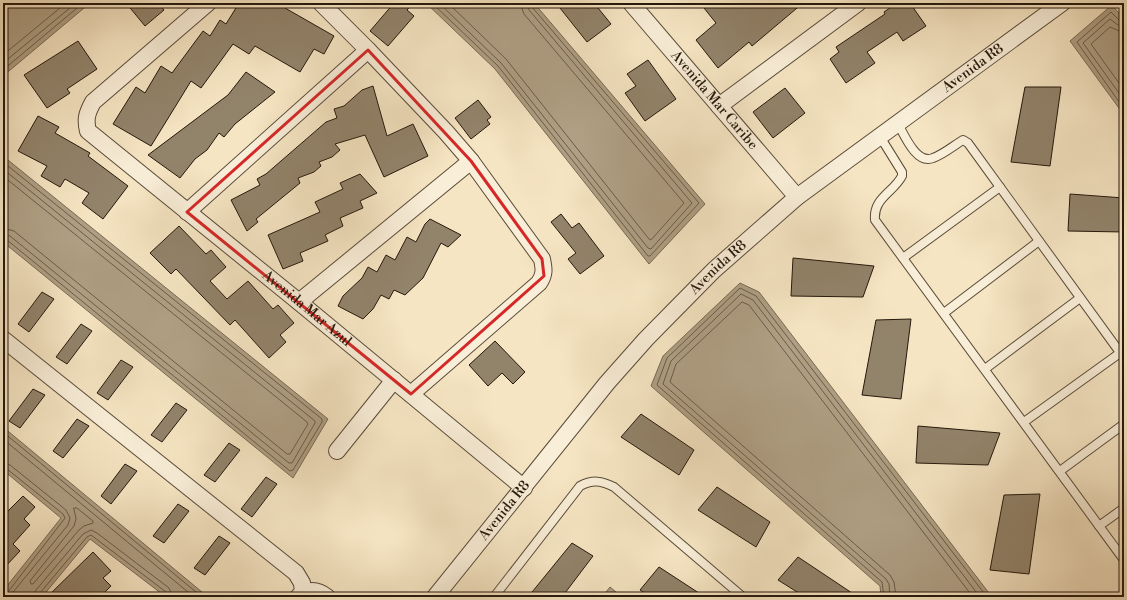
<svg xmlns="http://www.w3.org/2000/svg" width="1127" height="600" viewBox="0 0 1127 600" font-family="'Libre Bodoni',serif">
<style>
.water{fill:#af9f84;stroke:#786954}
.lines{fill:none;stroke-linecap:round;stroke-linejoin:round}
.shore{stroke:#6a5c48;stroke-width:1}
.building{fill:#92836b;stroke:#25180b}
.lane-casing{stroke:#594b39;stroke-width:10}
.street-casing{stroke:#594b39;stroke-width:18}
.lane{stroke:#f9eed8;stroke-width:8}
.street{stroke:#f9eed8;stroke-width:16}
.marked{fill:none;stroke:#d62828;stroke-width:3;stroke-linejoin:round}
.labels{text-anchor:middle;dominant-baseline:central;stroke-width:4;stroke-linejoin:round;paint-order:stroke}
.street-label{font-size:14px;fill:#25180b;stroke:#f9eed8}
</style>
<rect width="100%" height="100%" fill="#f6e5c3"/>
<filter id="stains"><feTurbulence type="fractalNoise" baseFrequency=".005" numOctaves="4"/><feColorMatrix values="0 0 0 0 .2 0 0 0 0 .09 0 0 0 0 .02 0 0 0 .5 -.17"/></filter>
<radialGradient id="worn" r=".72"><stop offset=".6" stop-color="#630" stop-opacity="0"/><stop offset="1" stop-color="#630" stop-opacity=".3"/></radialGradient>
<g class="water">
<polygon points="3,3 90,3 3,76"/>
<polygon points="426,3 534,3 705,204 649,264 495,69"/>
<polygon points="1112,5 1124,19 1124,115 1070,41"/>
<polygon points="3,156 328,419 293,478 3,242"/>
<polygon points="740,283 759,292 992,597 881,597 880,586 651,386 663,356"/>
<polygon points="3,427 208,597 166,597 90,539 42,597 3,597 3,591 61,518 3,470"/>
<polygon points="610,587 622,597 602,597"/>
</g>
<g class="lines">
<g class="shore">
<polyline points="432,3 498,66 648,256 650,256 699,203 532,7 531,3"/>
<polyline points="439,3 501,63 648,248 651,249 692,203 529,10 526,3"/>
<polyline points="448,3 506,59 649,239 651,240 684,203 524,14 520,3"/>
<polyline points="1124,21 1120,21 1111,12 1077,42 1124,109"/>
<polyline points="1124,27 1118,25 1110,19 1083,43 1124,100"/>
<polyline points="1124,33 1110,27 1091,44 1124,90"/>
<polyline points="3,55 66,3"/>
<polyline points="3,63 76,3"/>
<polyline points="3,70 83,3"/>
<polyline points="3,162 322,419 322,422 293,470 290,471 7,240 3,239"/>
<polyline points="3,169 315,421 315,423 292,463 289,463 10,236 3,234"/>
<polyline points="3,176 307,422 308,424 290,454 287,454 14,231 3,228"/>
<polyline points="3,432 202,597"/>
<polyline points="3,439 194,597"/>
<polyline points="3,463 10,465 66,510 70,518 68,525 9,597"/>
<polyline points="3,468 7,469 63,514 65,518 8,592 3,593"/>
<polygon points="74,508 77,508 93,521 93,523 84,526 79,530 33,584 31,584 30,581 74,526 76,519"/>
<polyline points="34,597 36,590 83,534 91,530 97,533 169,588 173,597"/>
<polyline points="39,597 40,593 87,537 91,535 166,592 168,597"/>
<polyline points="884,597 882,582 657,385 667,358 740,288 756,296 987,597"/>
<polyline points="890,597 889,584 886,579 663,384 671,361 741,294 753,300 980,597"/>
<polyline points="896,597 894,582 890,575 670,382 676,364 742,302 749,305 973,597"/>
</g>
</g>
<g class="building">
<polygon points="126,3 158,3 164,10 145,26"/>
<polygon points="239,3 288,3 285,8 334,36 324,54 314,49 300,72 255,46 249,54 233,44 201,88 191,81 151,146 113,124 136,87 145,93 161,66 172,73 203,31 210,36 220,20 226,24"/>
<polygon points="394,3 413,3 407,10 414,16 388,46 370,31"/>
<polygon points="556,3 594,3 611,24 587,42"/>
<polygon points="700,3 803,3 752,46 749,42 718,68 696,40 716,23"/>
<polygon points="897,3 910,3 926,26 903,41 897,32 867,52 875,63 846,83 830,59 839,52 836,47 885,14 884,12"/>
<polygon points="78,41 97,69 67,89 70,93 47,108 24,75"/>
<polygon points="648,60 676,99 645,121 625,93 636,86 627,74"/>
<polygon points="246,72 275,92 235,124 224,137 219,133 207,150 195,159 180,178 148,155 228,95"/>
<polygon points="373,86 387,136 413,124 428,156 384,177 365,135 335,144 340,150 332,157 319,162 321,166 314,172 298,178 300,183 256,219 258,222 247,231 231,200 260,185 257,179 266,174 326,122 337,118 334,109 344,106 362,90"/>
<polygon points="1025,87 1061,87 1050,166 1011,162"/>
<polygon points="785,88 805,113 773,138 753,112"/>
<polygon points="478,100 491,117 487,120 490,124 471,139 455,118"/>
<polygon points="38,116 59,127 55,133 90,153 88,156 128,186 103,219 82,203 89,193 65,179 60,187 41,176 47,166 18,151"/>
<polygon points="360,174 377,193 360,201 363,208 340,218 343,226 325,235 328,241 300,253 303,261 283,269 268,235 320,212 315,202 343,189 340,183"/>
<polygon points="1070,194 1124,198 1124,232 1068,231"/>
<polygon points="561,214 572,228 579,223 604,256 580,274 568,259 576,253 551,222"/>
<polygon points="430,219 461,235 448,247 441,243 423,278 405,295 394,290 389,299 381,295 373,309 363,319 338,306 343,296 362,278 368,267 377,272 386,255 395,260 407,237 416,242 425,224"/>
<polygon points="179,226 206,254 211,250 226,267 210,281 227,299 248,281 273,309 278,305 294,323 280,335 286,342 269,358 235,320 230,325 176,269 171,274 150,253"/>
<polygon points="793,258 874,266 863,297 791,296"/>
<polygon points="42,292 54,299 29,332 18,324"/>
<polygon points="911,319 901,399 862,395 876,320"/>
<polygon points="81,324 92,331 67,364 56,357"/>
<polygon points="495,341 525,372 513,384 502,373 488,386 469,365"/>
<polygon points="121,360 133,367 108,400 97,393"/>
<polygon points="33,389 45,395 20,428 9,421"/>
<polygon points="176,403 187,410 162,442 151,435"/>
<polygon points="641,414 694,450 679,475 621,437"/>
<polygon points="77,419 89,426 63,458 53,451"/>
<polygon points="918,426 1000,433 988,465 916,463"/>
<polygon points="229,443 240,450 215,482 204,475"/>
<polygon points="125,464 137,471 111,504 101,496"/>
<polygon points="266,477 277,484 252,517 241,509"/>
<polygon points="717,487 770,522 756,547 698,510"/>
<polygon points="1040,494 1029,574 990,570 1004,495"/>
<polygon points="23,496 35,507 24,519 30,525 13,544 20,551 3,569 3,516"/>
<polygon points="178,504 189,511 164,543 153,536"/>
<polygon points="219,536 230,543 205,575 194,568"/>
<polygon points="572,543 593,556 562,597 528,597"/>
<polygon points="93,552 111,571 103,578 111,586 100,597 47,597"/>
<polygon points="798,557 858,597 805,597 778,580"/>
<polygon points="659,567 705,597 651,597 640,590"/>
</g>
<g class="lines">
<g class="lane-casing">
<g id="lane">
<path d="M897 122C904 134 916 165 933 158 944 154 953 146 963 140L968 143 1124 358"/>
<path d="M879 135 902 172V176C893 193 873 198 875 220L1124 560"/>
<polyline points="903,258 1000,187"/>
<polyline points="944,313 1039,241"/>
<polyline points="985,369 1080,298"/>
<polyline points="1024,422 1120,353"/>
<polyline points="1060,471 1124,424"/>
<polyline points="1099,526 1124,508"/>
<path d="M494 597 580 486C593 479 602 481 614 487L743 597"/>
</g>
</g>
<g class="street-casing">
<g id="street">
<path id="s1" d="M208 3 93 102C87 113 85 119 88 131L299 302 524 488"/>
<path d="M321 3 368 50 446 132 471 161 542 259C544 269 545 274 539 283L411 394"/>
<path id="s2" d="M631 3 797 197"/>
<polyline points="719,106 858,3"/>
<polyline points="187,212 368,50"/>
<polyline points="299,302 471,161"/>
<polyline points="3,339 296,573 302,583 303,593"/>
<polyline points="337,451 394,380"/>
<path d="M298 597C307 589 317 589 327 597"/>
<path id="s3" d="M435 597 607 383 646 339 714 270 797 197 1062 3"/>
</g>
</g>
<use href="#lane" class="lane"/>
<use href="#street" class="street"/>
</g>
<path class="marked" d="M368 50 471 161 542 259 544 276 411 394 187 212Z"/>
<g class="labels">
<g class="street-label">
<text stroke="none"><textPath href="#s3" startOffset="759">Avenida R8</textPath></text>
<text stroke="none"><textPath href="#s2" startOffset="128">Avenida Mar Caribe</textPath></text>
<text stroke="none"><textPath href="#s3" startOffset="435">Avenida R8</textPath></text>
<text stroke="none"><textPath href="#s1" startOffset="464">Avenida Mar Azul</textPath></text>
<text stroke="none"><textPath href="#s3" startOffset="111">Avenida R8</textPath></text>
</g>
</g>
<rect width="1127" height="600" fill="none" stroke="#f6e5c3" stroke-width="16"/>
<rect x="4" y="4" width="1119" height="592" fill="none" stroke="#25180b" stroke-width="2"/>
<rect x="8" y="8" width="1111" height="584" fill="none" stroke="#25180b"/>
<rect width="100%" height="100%" filter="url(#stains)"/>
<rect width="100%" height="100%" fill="url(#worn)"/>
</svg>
